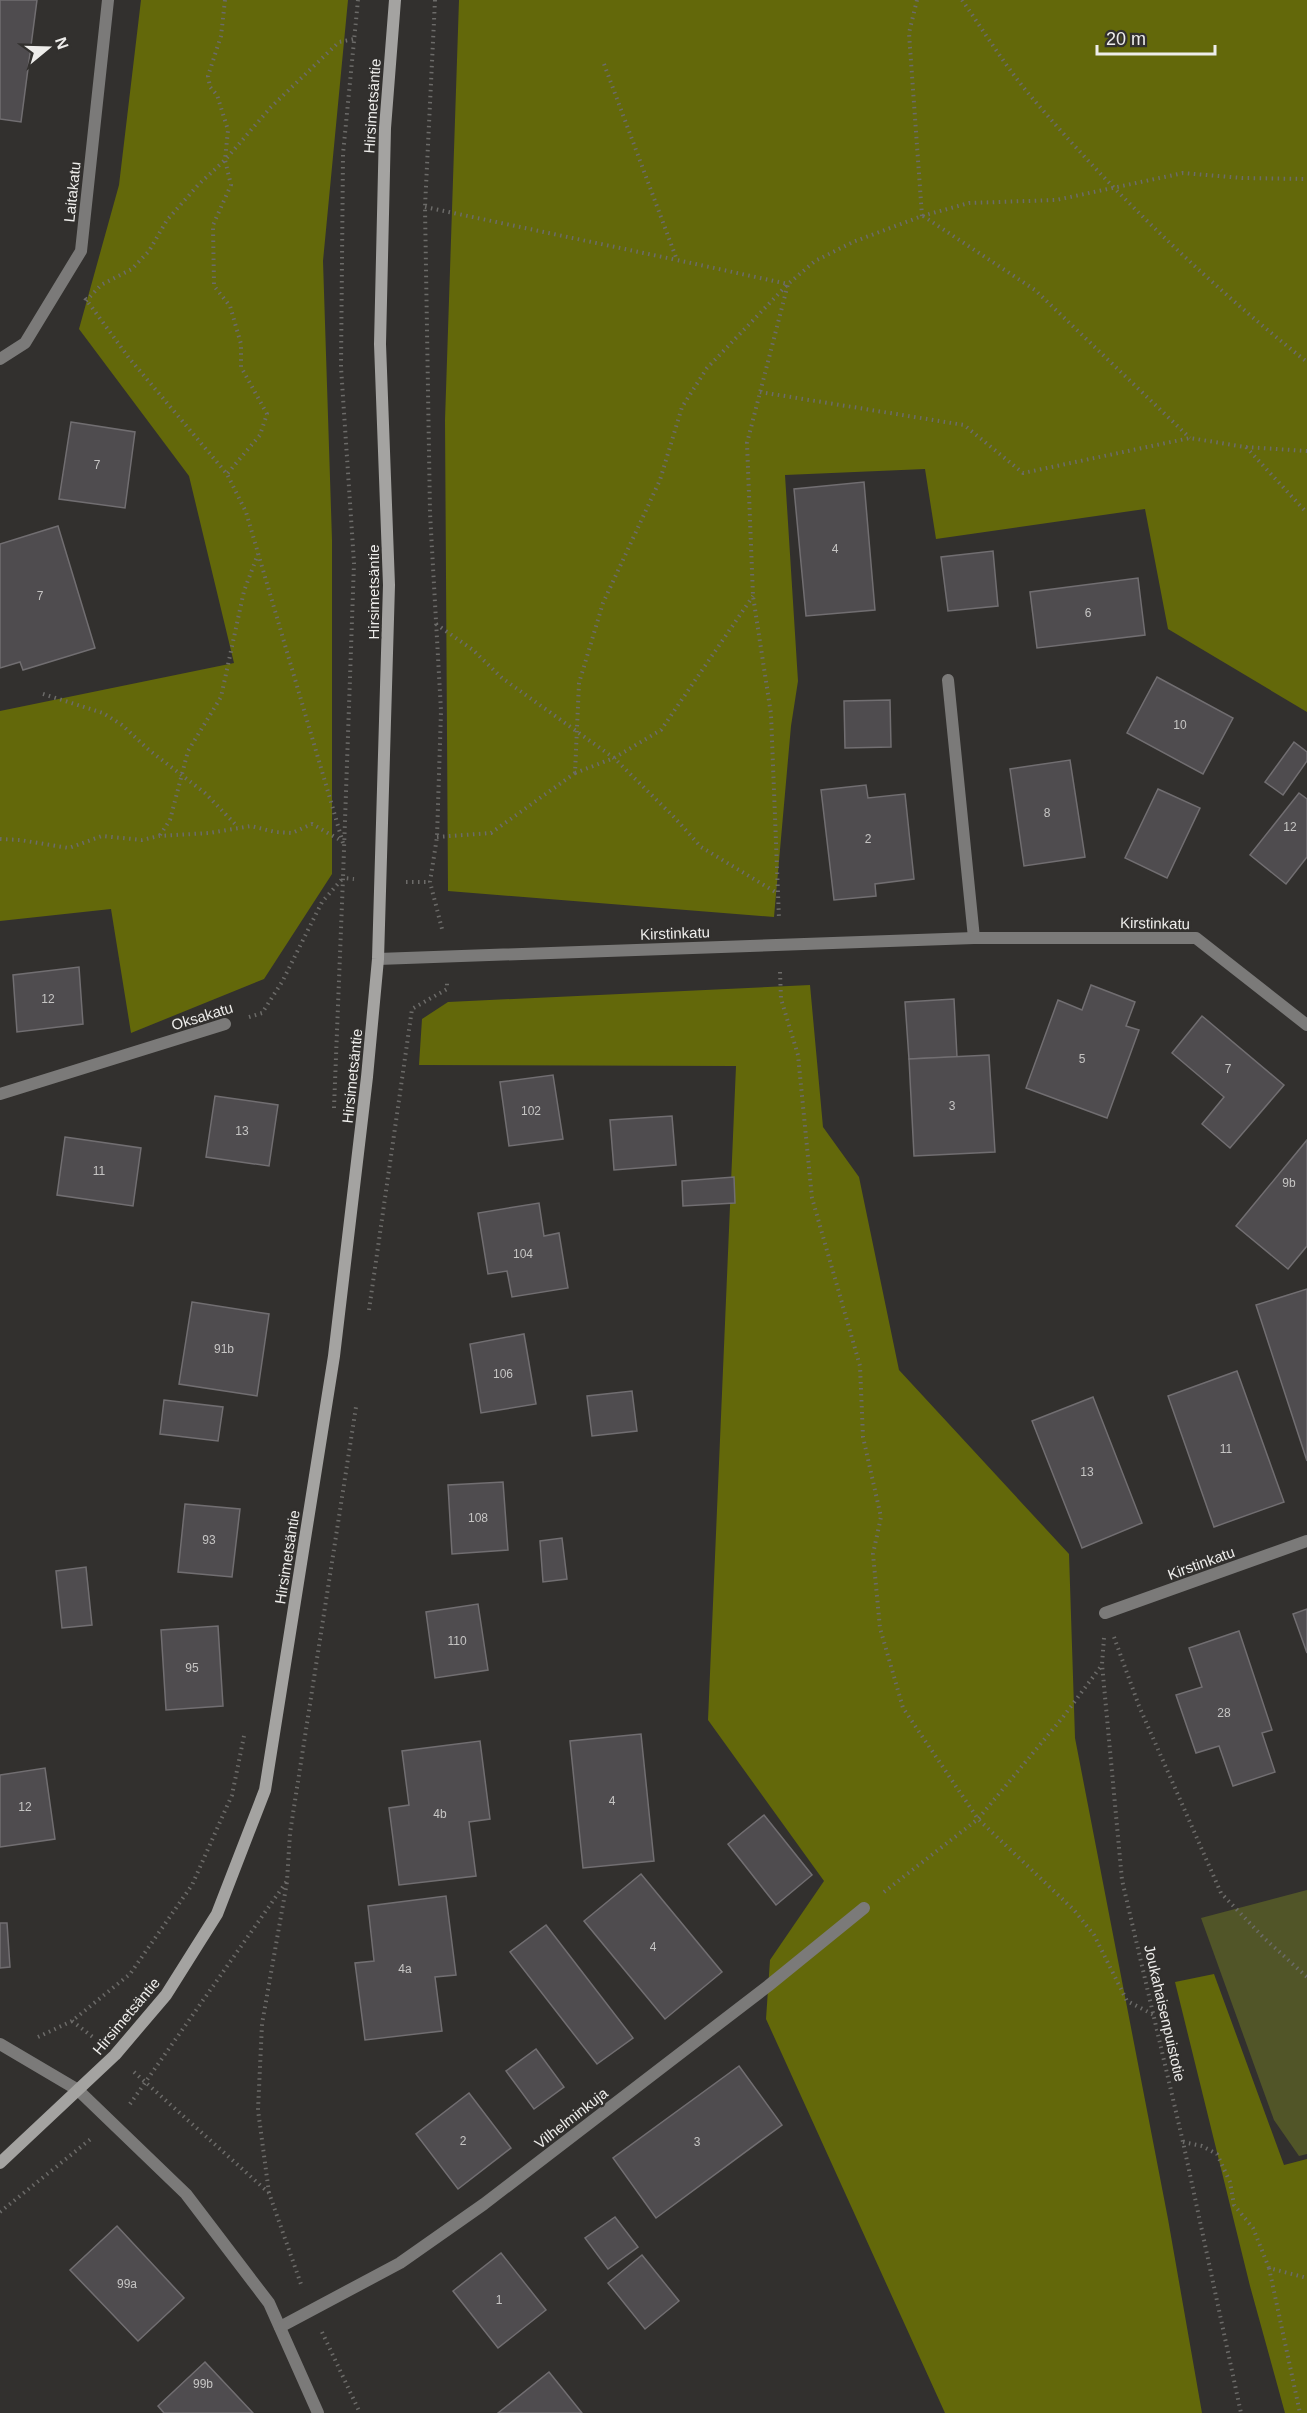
<svg xmlns="http://www.w3.org/2000/svg" width="1307" height="2413" viewBox="0 0 1307 2413" font-family="Helvetica,sans-serif">
<style>
.green{fill:#515528}
.forest{fill:#63680a}
.building{fill:#4f4c4f;stroke:#716e71;stroke-width:1.5}
.lines{fill:none;stroke-linecap:round;stroke-linejoin:round}
.path{stroke:#6c6b69;stroke-width:4;stroke-dasharray:1.5 4.5;stroke-linecap:butt}
.street{stroke:#7b7a79;stroke-width:12}
.secondary{stroke:#a4a3a1;stroke-width:12}
.labels{text-anchor:middle;dominant-baseline:central;stroke-width:4.5;stroke-linejoin:round;paint-order:stroke}
.number-label{font-size:12px;fill:#c6c5c4}
.street-label{font-size:15px;fill:#eeedeb;stroke:#32302e}
</style>
<rect width="100%" height="100%" fill="#32302e"/>
<polygon class="green" points="1307,1890 1307,2154 1299,2156 1274,2120 1201,1918"/>
<g class="forest">
<polygon points="141,0 348,0 323,261 332,540 332,874 264,979 131,1033 111,909 0,921 0,711 234,663 189,476 79,329 119,185"/>
<polygon points="459,0 1307,0 1307,712 1168,629 1145,509 936,539 925,469 785,475 798,681 791,726 774,917 448,891 445,420"/>
<polygon points="810,985 823,1127 859,1177 899,1370 1069,1554 1075,1738 1168,2219 1202,2413 945,2413 766,2019 770,1960 824,1881 708,1720 736,1066 419,1065 422,1019 448,1002"/>
<polygon points="1214,1974 1284,2165 1307,2159 1307,2413 1285,2413 1250,2286 1175,1982"/>
</g>
<g class="building">
<polygon points="0,0 37,0 21,122 0,119"/>
<polygon points="71,422 135,432 125,508 59,499"/>
<polygon points="864,482 875,610 806,616 794,489"/>
<polygon points="58,526 95,648 23,670 20,662 0,668 0,544"/>
<polygon points="993,551 998,606 948,611 941,557"/>
<polygon points="1138,578 1145,635 1037,648 1030,592"/>
<polygon points="1157,677 1233,718 1203,774 1127,733"/>
<polygon points="890,700 891,747 845,748 844,701"/>
<polygon points="1294,742 1307,752 1307,761 1283,795 1265,782"/>
<polygon points="1070,760 1085,857 1024,866 1010,769"/>
<polygon points="866,785 868,798 905,794 914,879 875,884 876,896 834,900 821,790"/>
<polygon points="1158,789 1200,808 1167,878 1125,858"/>
<polygon points="1299,793 1307,799 1307,857 1286,884 1250,855"/>
<polygon points="79,967 83,1024 17,1032 13,975"/>
<polygon points="1091,985 1135,1002 1126,1026 1139,1030 1107,1118 1026,1088 1058,1000 1082,1010"/>
<polygon points="954,999 957,1057 909,1059 905,1002"/>
<polygon points="1202,1016 1284,1085 1230,1148 1202,1124 1224,1097 1172,1053"/>
<polygon points="989,1055 995,1152 914,1156 909,1059"/>
<polygon points="553,1075 563,1139 509,1146 500,1082"/>
<polygon points="215,1096 278,1105 269,1166 206,1157"/>
<polygon points="672,1116 676,1165 614,1170 610,1120"/>
<polygon points="65,1137 141,1148 133,1206 57,1195"/>
<polygon points="1307,1140 1307,1246 1288,1269 1236,1226"/>
<polygon points="734,1177 735,1203 683,1206 682,1181"/>
<polygon points="539,1203 544,1236 559,1233 568,1288 512,1297 507,1271 488,1274 478,1213"/>
<polygon points="1307,1289 1307,1461 1256,1305"/>
<polygon points="192,1302 269,1314 257,1396 179,1384"/>
<polygon points="524,1334 536,1404 481,1413 470,1344"/>
<polygon points="1237,1371 1284,1502 1214,1527 1168,1396"/>
<polygon points="632,1391 637,1431 592,1436 587,1396"/>
<polygon points="1093,1397 1142,1523 1082,1548 1032,1421"/>
<polygon points="164,1400 223,1407 218,1441 160,1434"/>
<polygon points="503,1482 508,1550 452,1554 448,1485"/>
<polygon points="185,1504 240,1509 232,1577 178,1572"/>
<polygon points="562,1538 567,1579 543,1582 540,1541"/>
<polygon points="86,1567 92,1625 62,1628 56,1571"/>
<polygon points="478,1604 488,1670 435,1678 426,1612"/>
<polygon points="1307,1609 1307,1653 1293,1614"/>
<polygon points="218,1626 223,1706 166,1710 161,1630"/>
<polygon points="1239,1631 1272,1730 1262,1733 1275,1772 1233,1786 1219,1746 1196,1753 1176,1695 1202,1687 1189,1648"/>
<polygon points="641,1734 654,1861 583,1868 570,1741"/>
<polygon points="480,1741 490,1819 469,1822 476,1876 399,1885 389,1808 409,1805 402,1751"/>
<polygon points="45,1768 55,1839 0,1847 0,1775"/>
<polygon points="764,1815 812,1875 776,1905 728,1844"/>
<polygon points="641,1874 722,1972 665,2019 584,1921"/>
<polygon points="446,1896 456,1975 435,1977 442,2031 365,2040 355,1963 374,1961 368,1906"/>
<polygon points="0,1923 7,1923 10,1967 0,1968"/>
<polygon points="546,1925 633,2038 597,2064 510,1952"/>
<polygon points="536,2049 564,2087 534,2109 506,2071"/>
<polygon points="739,2066 782,2125 656,2218 613,2158"/>
<polygon points="469,2093 511,2148 458,2189 416,2134"/>
<polygon points="615,2217 638,2247 608,2269 585,2238"/>
<polygon points="117,2226 184,2298 138,2341 70,2270"/>
<polygon points="501,2253 546,2310 498,2348 453,2291"/>
<polygon points="642,2255 679,2301 645,2329 608,2283"/>
<polygon points="205,2362 253,2413 164,2413 158,2406"/>
<polygon points="549,2372 582,2413 498,2413"/>
</g>
<g class="lines">
<g class="path">
<polyline points="225,0 221,36 208,76 210,87 217,95 228,130 225,160 231,185 213,225 214,286 230,306 241,344 241,367 267,414 260,435 227,474"/>
<polyline points="435,0 425,207 430,513 441,711 437,837 430,882 442,929"/>
<polyline points="917,0 909,33 922,216"/>
<path d="M962 0C985 33 1007 69 1034 100 1114 194 1210 285 1307 362"/>
<polyline points="604,64 677,260 788,284 747,443 753,596 771,714 779,919"/>
<polyline points="425,207 677,260"/>
<polyline points="923,216 1035,290 1190,438"/>
<polyline points="85,298 129,358 227,474 246,512 343,843"/>
<polyline points="86,301 101,285 132,269 149,251 167,220 198,185 225,160 271,107 339,42 354,39"/>
<polyline points="760,392 964,425 1023,473 1190,438 1245,447 1307,451"/>
<polyline points="1246,447 1307,513"/>
<polyline points="436,624 473,650 502,678 614,758 675,818 701,847 777,893"/>
<polyline points="43,694 103,713 122,725 149,750 205,793 238,827"/>
<polyline points="575,773 614,758 661,730 753,596"/>
<polyline points="160,835 170,820 188,751 221,697 244,591 258,554"/>
<polyline points="437,837 491,833 575,773 579,683 603,603 660,480 682,407 707,368 788,284 815,261 853,242 922,216 969,203 1056,200 1183,173 1243,178 1307,179"/>
<polyline points="0,839 20,840 69,848 102,836 142,840 159,836 209,833 251,826 275,832 292,833 312,824 342,841"/>
<polyline points="406,882 430,882"/>
<polyline points="780,972 781,999 798,1055 812,1198 860,1366 863,1437 881,1517 873,1554 880,1628 903,1708 978,1819 1074,1910 1094,1935 1127,2001 1154,2015"/>
<polyline points="249,1017 262,1013 282,982 322,902 343,878 354,563 341,367 343,154 358,0"/>
<polyline points="334,1108 343,878 354,879"/>
<polyline points="369,1310 412,1009 447,989 447,981"/>
<polyline points="1114,1637 1139,1706 1221,1893 1264,1938 1307,1977"/>
<polyline points="1104,1638 1102,1664 1122,1880 1183,2142 1241,2413"/>
<polyline points="884,1892 978,1819 1063,1717 1102,1665"/>
<polyline points="72,2021 94,2038"/>
<polyline points="38,2037 72,2021 130,1974 192,1885 232,1795 244,1736"/>
<polyline points="134,2072 269,2193 302,2287"/>
<polyline points="130,2104 287,1881 290,1833 356,1407"/>
<polyline points="1183,2142 1202,2146 1217,2154 1230,2182 1234,2205 1253,2228 1269,2268 1307,2278"/>
<polyline points="269,2193 258,2110 262,2024 287,1882"/>
<polyline points="0,2212 92,2138"/>
<polyline points="1269,2268 1300,2413"/>
<polyline points="322,2332 360,2413"/>
</g>
<g class="street">
<polyline points="0,359 25,343 81,251 108,0"/>
<polyline points="948,680 974,938"/>
<polyline points="378,959 974,938 1196,938 1307,1025"/>
<polyline points="0,1094 225,1024"/>
<polyline points="1105,1613 1307,1541"/>
<polyline points="0,2044 78,2090 186,2194 269,2303 318,2413"/>
<polyline points="280,2327 400,2263 484,2204 768,1986 864,1908"/>
</g>
<polyline class="secondary" points="0,2163 115,2055 166,1995 217,1914 265,1790 334,1356 367,1077 378,959 389,585 380,344 385,128 395,0"/>
</g>
<g class="labels">
<g class="number-label">
<text x="97" y="465">7</text>
<text x="835" y="549">4</text>
<text x="40" y="596">7</text>
<text x="1088" y="613">6</text>
<text x="1180" y="725">10</text>
<text x="1047" y="813">8</text>
<text x="1290" y="827">12</text>
<text x="868" y="839">2</text>
<text x="48" y="999">12</text>
<text x="1082" y="1059">5</text>
<text x="1228" y="1069">7</text>
<text x="952" y="1106">3</text>
<text x="531" y="1111">102</text>
<text x="242" y="1131">13</text>
<text x="99" y="1171">11</text>
<text x="1289" y="1183">9b</text>
<text x="523" y="1254">104</text>
<text x="224" y="1349">91b</text>
<text x="503" y="1374">106</text>
<text x="1226" y="1449">11</text>
<text x="1087" y="1472">13</text>
<text x="478" y="1518">108</text>
<text x="209" y="1540">93</text>
<text x="457" y="1641">110</text>
<text x="192" y="1668">95</text>
<text x="1224" y="1713">28</text>
<text x="612" y="1801">4</text>
<text x="25" y="1807">12</text>
<text x="440" y="1814">4b</text>
<text x="653" y="1947">4</text>
<text x="405" y="1969">4a</text>
<text x="463" y="2141">2</text>
<text x="697" y="2142">3</text>
<text x="127" y="2284">99a</text>
<text x="499" y="2300">1</text>
<text x="203" y="2384">99b</text>
</g>
<g class="street-label">
<text transform="translate(372 106) rotate(-86)">Hirsimetsäntie</text>
<text transform="translate(72 192) rotate(-84)">Laitakatu</text>
<text transform="translate(373 592) rotate(-90)">Hirsimetsäntie</text>
<text transform="translate(1155 923) rotate(1)">Kirstinkatu</text>
<text transform="translate(675 933) rotate(-2)">Kirstinkatu</text>
<text transform="translate(202 1016) rotate(-17)">Oksakatu</text>
<text transform="translate(352 1076) rotate(-84)">Hirsimetsäntie</text>
<text transform="translate(287 1557) rotate(-81)">Hirsimetsäntie</text>
<text transform="translate(1201 1563) rotate(-20)">Kirstinkatu</text>
<text transform="translate(1165 2013) rotate(77)">Joukahaisenpuistotie</text>
<text transform="translate(126 2016) rotate(-50)">Hirsimetsäntie</text>
<text transform="translate(571 2118) rotate(-38)">Vilhelminkuja</text>
</g>
</g>
<g transform="translate(48 48) rotate(71)" stroke="#32302e" stroke-width="4.5" paint-order="stroke">
<path d="M0-4.5L10 22L0 15L-10 22Z" fill="#eeedeb"/>
<text y="-9" font-size="16" font-weight="bold" text-anchor="middle" fill="#eeedeb">N</text>
</g>
<path d="M1097 45v9h118v-9" fill="none" stroke="#eeedeb" stroke-width="3"/>
<text x="1106" y="45" font-size="18" fill="#eeedeb" stroke="#32302e" stroke-width="4.5" paint-order="stroke">20 m</text>
</svg>
